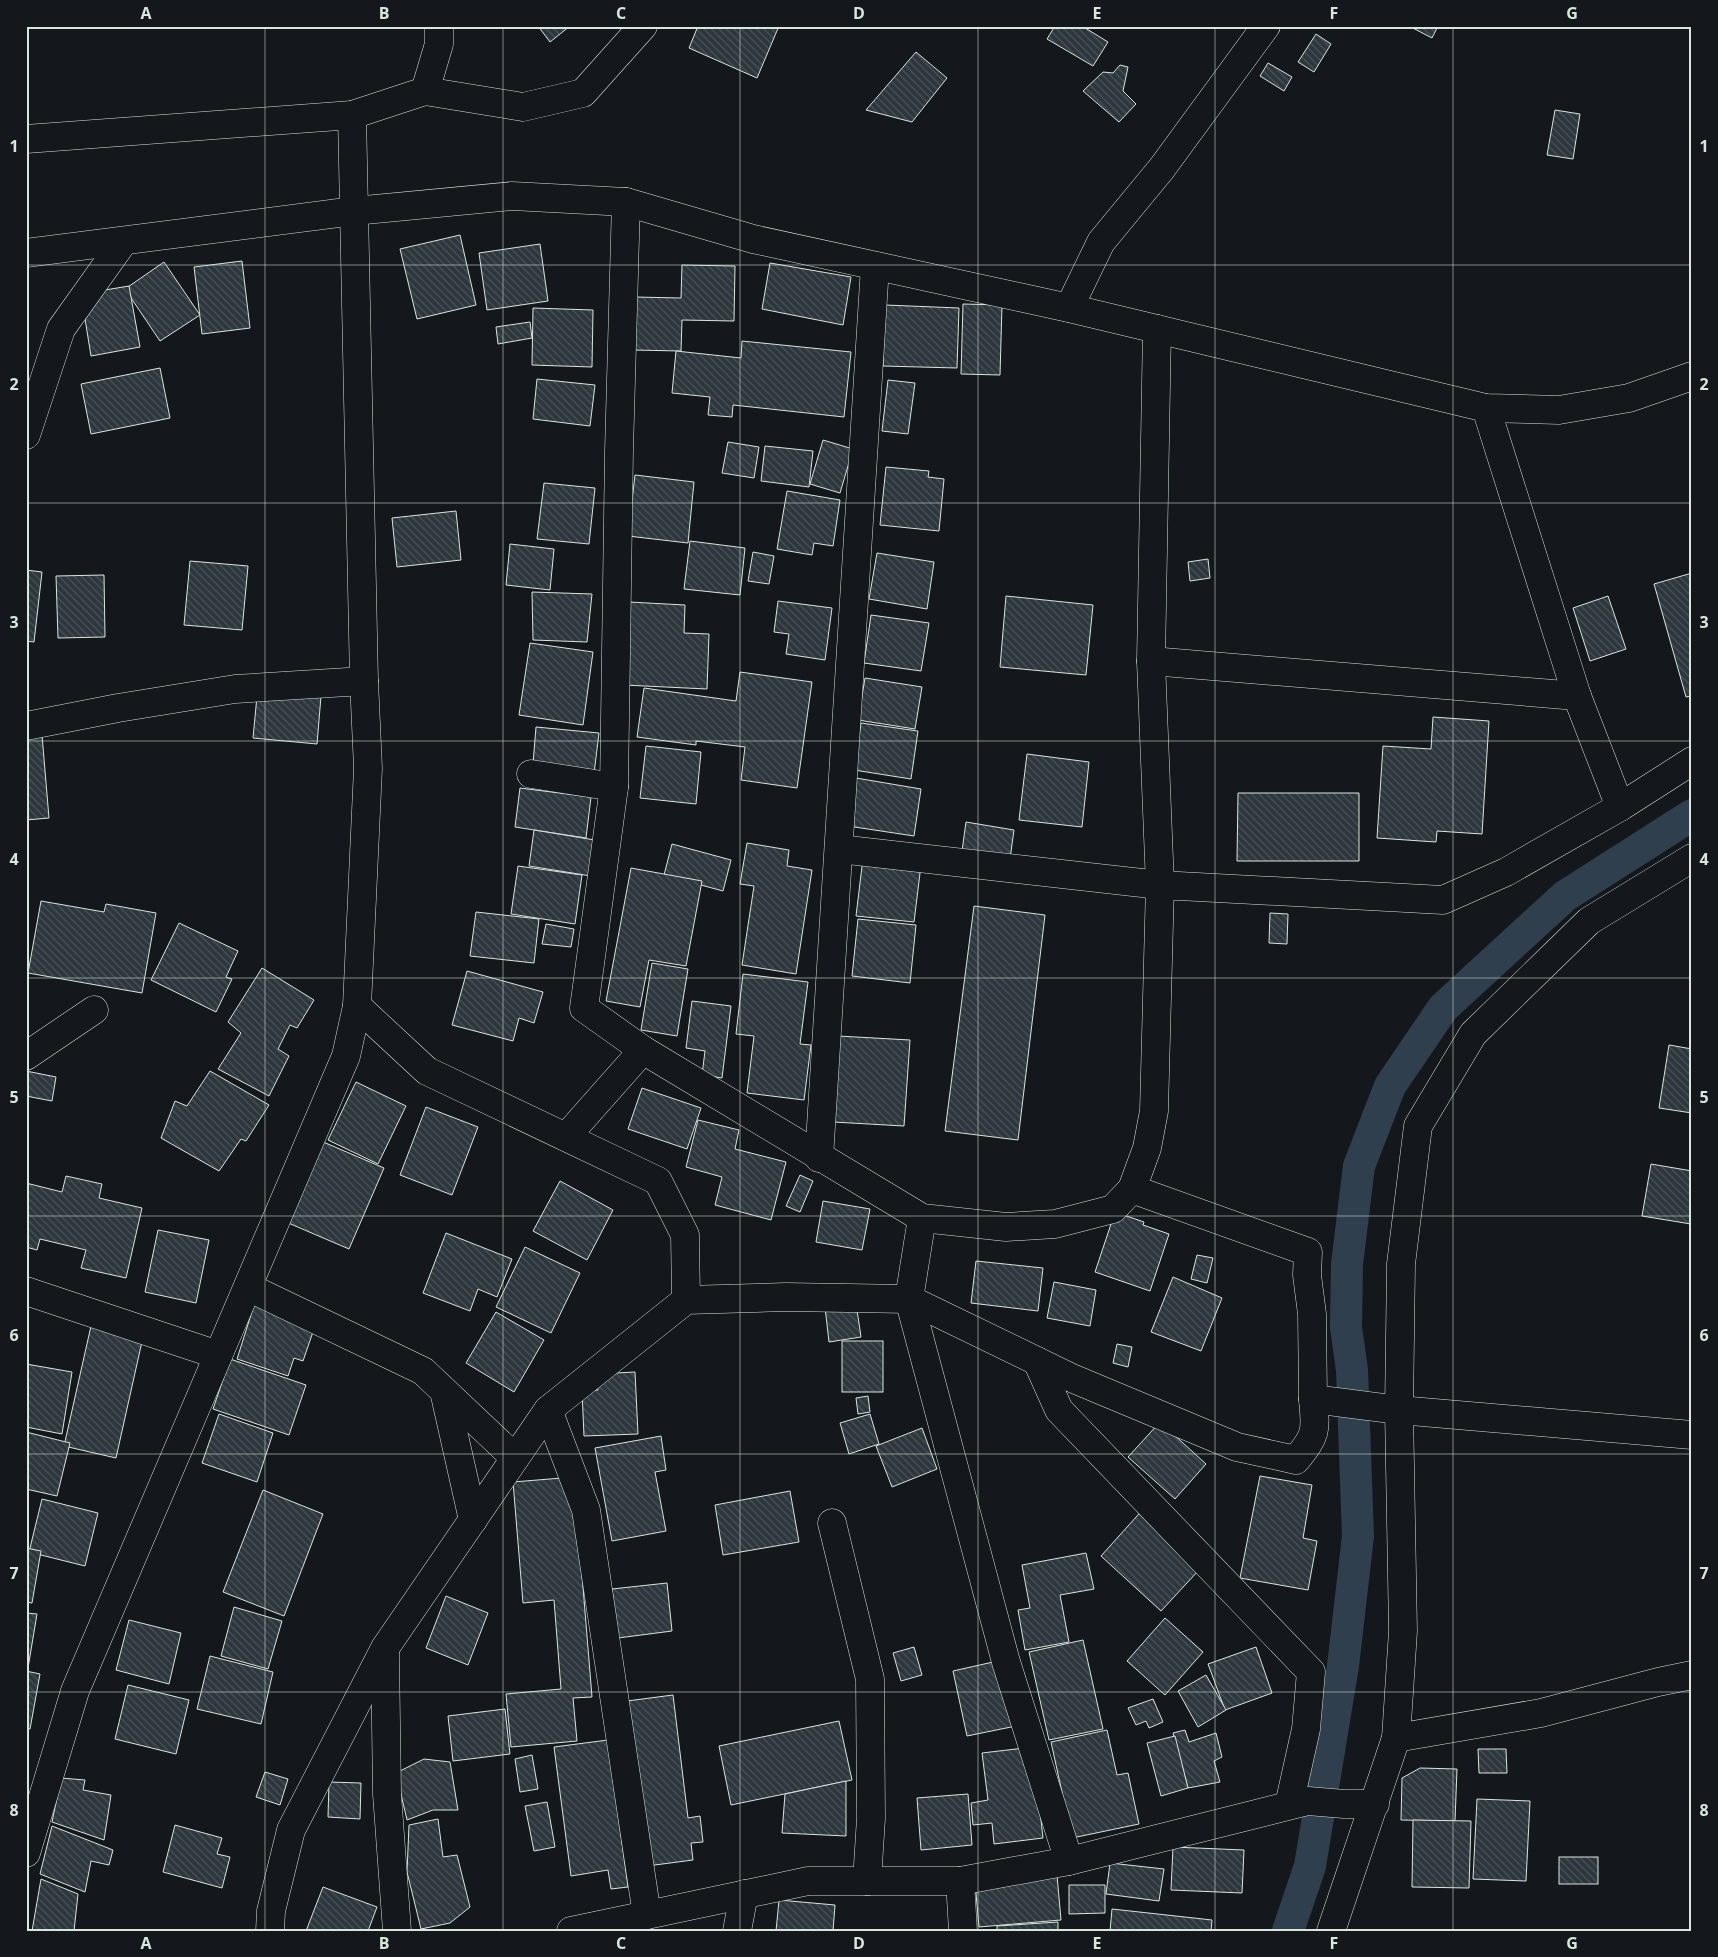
<svg xmlns="http://www.w3.org/2000/svg" width="1718" height="1957" viewBox="0 0 1718 1957" font-family="'Open Sans',sans-serif">
<style>
.lines{fill:none;stroke-linecap:round;stroke-linejoin:round}
.canal{stroke:#2f3f4d;stroke-width:32}
.building{fill:url(#building-back-hatch);stroke:#d8e6dc}
.minor-casing{stroke:#d8e6dc;stroke-width:29}
.tertiary-casing{stroke:#d8e6dc;stroke-width:29}
.minor{stroke:#14181c;stroke-width:28}
.tertiary{stroke:#14181c;stroke-width:28}
.grid{fill:none;stroke:#d8e6dc;stroke-width:1;stroke-opacity:0.55}
.neatline{fill:none;stroke:#d8e6dc;stroke-width:2}
.grid-label{font-size:16px;text-anchor:middle;font-weight:bold;fill:#d8e6dc}
</style>
<defs>
<pattern id="building-back-hatch" width="6" height="6" patternUnits="userSpaceOnUse" patternTransform="scale(1.25)"><rect width="6" height="6" fill="#2c363c"/><path d="M-1 5l2 2M0 0l6 6M5-1l2 2" fill="none" stroke="#4a5358"/></pattern>
</defs>
<rect width="100%" height="100%" fill="#14181c"/>
<g class="lines">
<polyline class="canal" points="1288,1931 1310,1866 1343,1666 1358,1536 1352,1370 1346,1327 1347,1264 1359,1166 1390,1086 1443,1008 1565,896 1692,815"/>
</g>
<g class="building">
<polygon points="538,26 570,26 550,42"/>
<polygon points="698,26 779,26 757,78 689,48"/>
<polygon points="1055,26 1082,26 1108,42 1093,66 1047,39"/>
<polygon points="1409,26 1438,26 1432,38"/>
<polygon points="1316,34 1331,44 1314,72 1298,62"/>
<polygon points="916,52 947,78 912,122 866,110"/>
<polygon points="1268,63 1292,77 1284,91 1260,76"/>
<polygon points="1120,65 1128,67 1123,91 1136,104 1119,122 1083,91 1103,72 1113,73"/>
<polygon points="1555,110 1580,114 1573,159 1547,155"/>
<polygon points="460,235 476,305 417,319 400,249"/>
<polygon points="540,244 548,301 487,310 479,253"/>
<polygon points="242,261 250,328 202,334 194,267"/>
<polygon points="164,262 200,315 160,341 125,289"/>
<polygon points="770,263 851,277 843,325 762,309"/>
<polygon points="682,265 735,266 734,321 682,320 681,351 633,350 634,297 681,298"/>
<polygon points="129,286 140,347 91,356 81,294"/>
<polygon points="963,304 1002,305 1000,375 961,374"/>
<polygon points="885,305 959,308 957,368 883,366"/>
<polygon points="533,308 593,310 592,367 532,365"/>
<polygon points="530,322 532,338 498,344 496,327"/>
<polygon points="742,341 851,352 844,417 733,405 732,417 708,415 710,397 672,393 676,351 741,358"/>
<polygon points="160,368 170,418 91,434 81,384"/>
<polygon points="537,379 595,385 590,426 533,419"/>
<polygon points="888,380 915,383 908,434 882,431"/>
<polygon points="823,440 853,449 840,493 810,484"/>
<polygon points="728,442 759,447 754,478 722,473"/>
<polygon points="765,446 813,451 809,487 761,481"/>
<polygon points="886,467 929,471 928,477 944,479 939,531 880,525"/>
<polygon points="635,475 694,482 688,543 628,536"/>
<polygon points="544,483 595,488 589,544 537,539"/>
<polygon points="787,491 840,500 833,546 814,543 812,555 777,549"/>
<polygon points="456,511 461,560 397,567 392,518"/>
<polygon points="690,541 745,548 740,595 684,589"/>
<polygon points="510,544 554,549 550,590 506,585"/>
<polygon points="753,552 774,556 769,584 748,581"/>
<polygon points="877,553 934,562 927,609 869,599"/>
<polygon points="1208,559 1210,578 1190,581 1188,562"/>
<polygon points="190,561 248,566 242,630 184,625"/>
<polygon points="26,570 42,572 34,642 26,641"/>
<polygon points="1692,573 1692,696 1686,697 1654,584"/>
<polygon points="104,575 105,637 58,638 56,576"/>
<polygon points="532,592 592,594 587,642 533,640"/>
<polygon points="1006,596 1093,605 1086,675 1000,667"/>
<polygon points="1608,596 1626,649 1590,661 1573,608"/>
<polygon points="778,601 832,608 825,660 786,654 789,634 774,632"/>
<polygon points="629,602 685,605 684,633 709,634 707,689 624,685"/>
<polygon points="871,615 929,623 921,671 864,663"/>
<polygon points="530,643 593,652 583,725 519,715"/>
<polygon points="740,672 812,682 797,788 741,780 745,747 696,741 696,745 637,737 644,688 736,701"/>
<polygon points="259,675 321,696 317,744 253,738"/>
<polygon points="865,678 922,687 915,729 858,720"/>
<polygon points="1433,717 1489,721 1482,834 1437,831 1436,842 1377,838 1383,746 1431,749"/>
<polygon points="861,723 918,731 911,779 854,770"/>
<polygon points="536,727 599,733 593,782 532,776"/>
<polygon points="42,735 49,818 26,820 26,736"/>
<polygon points="646,746 701,752 696,804 640,798"/>
<polygon points="1027,754 1089,762 1082,827 1019,820"/>
<polygon points="856,778 921,789 914,836 848,826"/>
<polygon points="520,788 591,797 586,838 515,827"/>
<polygon points="1238,793 1359,793 1359,861 1237,861"/>
<polygon points="966,822 1014,830 1010,859 962,851"/>
<polygon points="534,830 601,841 597,877 529,866"/>
<polygon points="747,843 789,850 787,866 812,870 796,974 742,965 754,886 740,884"/>
<polygon points="672,844 731,860 723,891 664,875"/>
<polygon points="863,858 921,865 914,922 856,916"/>
<polygon points="518,866 582,875 575,924 511,914"/>
<polygon points="631,868 702,881 686,966 649,960 640,1007 606,1001"/>
<polygon points="41,901 104,912 106,904 156,913 142,993 28,973"/>
<polygon points="974,906 1045,915 1018,1140 945,1131"/>
<polygon points="476,912 539,919 534,963 470,956"/>
<polygon points="1270,913 1288,914 1287,944 1269,943"/>
<polygon points="858,919 916,925 910,983 852,976"/>
<polygon points="179,923 238,951 226,977 232,979 216,1012 151,980"/>
<polygon points="546,924 574,929 571,947 542,944"/>
<polygon points="652,963 688,969 677,1036 641,1030"/>
<polygon points="262,968 314,1000 297,1028 290,1025 278,1049 289,1056 269,1096 218,1069 241,1033 228,1022"/>
<polygon points="467,971 543,992 534,1023 519,1018 513,1041 452,1025"/>
<polygon points="743,974 808,982 800,1044 811,1045 804,1100 747,1093 754,1036 736,1034"/>
<polygon points="692,1001 731,1006 722,1078 702,1075 705,1051 686,1048"/>
<polygon points="838,1036 910,1040 904,1126 833,1122"/>
<polygon points="1669,1045 1692,1049 1692,1113 1659,1108"/>
<polygon points="26,1071 56,1077 52,1101 26,1096"/>
<polygon points="210,1071 269,1105 246,1141 241,1139 219,1171 161,1138 175,1101 187,1106"/>
<polygon points="356,1082 406,1106 378,1164 328,1140"/>
<polygon points="642,1088 701,1108 687,1149 628,1129"/>
<polygon points="426,1107 478,1127 452,1195 400,1175"/>
<polygon points="698,1120 739,1130 735,1149 786,1162 771,1220 715,1205 722,1177 686,1167"/>
<polygon points="321,1141 384,1168 349,1249 286,1222"/>
<polygon points="1651,1164 1692,1171 1691,1224 1642,1216"/>
<polygon points="800,1175 813,1181 800,1212 786,1206"/>
<polygon points="66,1176 102,1184 99,1198 142,1208 126,1278 81,1268 86,1250 40,1239 37,1250 26,1247 26,1183 62,1192"/>
<polygon points="560,1181 613,1210 587,1260 533,1231"/>
<polygon points="823,1201 870,1209 862,1250 816,1242"/>
<polygon points="1115,1212 1144,1222 1143,1225 1169,1234 1150,1291 1095,1272"/>
<polygon points="158,1230 209,1240 196,1303 145,1292"/>
<polygon points="446,1233 512,1259 497,1297 478,1289 470,1311 423,1293"/>
<polygon points="525,1247 580,1273 551,1333 496,1307"/>
<polygon points="1197,1255 1213,1258 1207,1283 1191,1279"/>
<polygon points="976,1261 1043,1268 1038,1311 971,1303"/>
<polygon points="1173,1277 1222,1298 1201,1351 1151,1332"/>
<polygon points="1054,1282 1096,1290 1090,1326 1047,1318"/>
<polygon points="255,1302 316,1323 303,1361 294,1358 288,1376 237,1359"/>
<polygon points="856,1303 861,1337 829,1342 825,1307"/>
<polygon points="496,1312 544,1340 514,1392 466,1363"/>
<polygon points="91,1326 143,1337 116,1458 64,1446"/>
<rect x="842" y="1341" width="41" height="51"/>
<polygon points="1117,1344 1132,1347 1128,1367 1113,1363"/>
<polygon points="230,1359 306,1385 289,1435 213,1409"/>
<polygon points="26,1364 72,1372 62,1434 26,1427"/>
<polygon points="635,1372 638,1434 584,1436 582,1391 598,1390 597,1374"/>
<polygon points="868,1396 870,1412 858,1414 856,1398"/>
<polygon points="219,1414 273,1433 257,1482 202,1463"/>
<polygon points="870,1414 879,1444 849,1454 840,1423"/>
<polygon points="1160,1422 1206,1464 1175,1499 1128,1457"/>
<polygon points="922,1428 937,1469 892,1487 876,1446"/>
<polygon points="26,1432 70,1443 57,1496 26,1489"/>
<polygon points="661,1436 666,1470 655,1472 666,1531 612,1541 595,1448"/>
<polygon points="1260,1476 1312,1485 1303,1538 1317,1541 1308,1590 1240,1578"/>
<polygon points="574,1477 592,1697 573,1698 577,1741 511,1747 506,1694 561,1689 554,1600 523,1603 513,1482"/>
<polygon points="263,1490 323,1514 284,1616 223,1592"/>
<polygon points="790,1491 799,1542 723,1555 715,1505"/>
<polygon points="42,1499 98,1513 85,1566 29,1552"/>
<polygon points="1146,1506 1199,1570 1161,1611 1101,1556"/>
<polygon points="26,1548 41,1551 32,1603 26,1602"/>
<polygon points="1086,1553 1094,1589 1060,1595 1069,1642 1025,1650 1018,1610 1030,1608 1022,1565"/>
<polygon points="667,1583 672,1631 618,1638 612,1589"/>
<polygon points="446,1596 488,1613 468,1665 426,1648"/>
<polygon points="234,1607 282,1621 268,1669 221,1656"/>
<polygon points="26,1613 37,1614 28,1668 26,1667"/>
<polygon points="1165,1618 1203,1652 1165,1695 1127,1661"/>
<polygon points="129,1620 181,1633 169,1684 116,1670"/>
<polygon points="1083,1640 1103,1729 1049,1740 1029,1652"/>
<polygon points="914,1647 922,1675 901,1681 893,1653"/>
<polygon points="1256,1647 1272,1693 1225,1710 1208,1664"/>
<polygon points="210,1656 273,1672 261,1724 197,1709"/>
<polygon points="1002,1660 1016,1726 967,1736 953,1671"/>
<polygon points="26,1671 40,1674 30,1729 26,1729"/>
<polygon points="1206,1675 1226,1710 1198,1727 1178,1691"/>
<polygon points="128,1685 189,1700 176,1754 115,1739"/>
<polygon points="673,1695 688,1818 700,1816 703,1842 691,1843 693,1860 647,1866 627,1701"/>
<polygon points="1153,1699 1163,1722 1149,1728 1146,1721 1136,1725 1128,1708"/>
<polygon points="505,1709 510,1754 453,1761 448,1716"/>
<polygon points="839,1721 852,1780 731,1805 719,1746"/>
<polygon points="1107,1730 1117,1775 1128,1773 1139,1824 1072,1838 1051,1742"/>
<polygon points="1185,1730 1189,1742 1216,1733 1222,1757 1214,1761 1220,1782 1188,1788 1173,1733"/>
<polygon points="1175,1736 1188,1788 1161,1796 1147,1743"/>
<polygon points="608,1740 628,1887 611,1889 608,1870 571,1876 554,1747"/>
<polygon points="1033,1747 1043,1838 994,1844 992,1823 973,1825 971,1803 988,1800 982,1753"/>
<polygon points="1478,1749 1506,1749 1507,1773 1479,1773"/>
<polygon points="532,1755 538,1789 520,1792 515,1759"/>
<polygon points="424,1759 450,1762 458,1810 433,1810 407,1820 396,1773"/>
<polygon points="1420,1768 1457,1769 1455,1821 1401,1820 1402,1778"/>
<polygon points="265,1772 288,1779 280,1805 256,1797"/>
<polygon points="61,1778 85,1780 83,1790 111,1795 104,1840 52,1822"/>
<polygon points="846,1781 846,1836 782,1833 785,1794"/>
<polygon points="329,1782 361,1783 360,1819 328,1817"/>
<polygon points="968,1794 972,1845 921,1850 917,1798"/>
<polygon points="1477,1799 1530,1801 1526,1881 1473,1879"/>
<polygon points="547,1802 555,1847 534,1851 525,1806"/>
<polygon points="438,1819 443,1857 457,1855 470,1907 450,1923 421,1929 407,1872 409,1825"/>
<polygon points="1413,1820 1471,1821 1469,1888 1412,1887"/>
<polygon points="175,1825 222,1838 217,1854 230,1857 222,1888 163,1872"/>
<polygon points="52,1826 113,1850 109,1865 91,1861 85,1892 40,1874"/>
<polygon points="1173,1847 1244,1850 1242,1893 1171,1890"/>
<rect x="1559" y="1857" width="39" height="27"/>
<polygon points="1110,1863 1164,1869 1159,1901 1106,1894"/>
<polygon points="1057,1875 1061,1920 979,1927 975,1882"/>
<polygon points="41,1879 78,1894 74,1931 32,1931"/>
<polygon points="1069,1885 1105,1885 1105,1913 1069,1914"/>
<polygon points="323,1887 377,1907 368,1931 306,1931"/>
<polygon points="779,1900 835,1905 833,1931 776,1931"/>
<polygon points="1112,1909 1212,1920 1211,1931 1110,1931"/>
<polygon points="1058,1922 1058,1931 997,1931 997,1926"/>
</g>
<g class="lines">
<g class="minor-casing">
<g id="minor">
<polyline points="425,91 523,107 583,93 643,26"/>
<polyline points="352,115 364,681 368,768 357,1006"/>
<polyline points="26,139 352,115 425,91 439,44 439,26"/>
<polyline points="626,202 619,451 614,787 584,1008 643,1050 922,1218 1006,1227 1055,1224 1113,1209 1132,1189 1147,1148 1154,1111 1160,885 1443,900 1506,872 1620,807 1692,761"/>
<polyline points="26,253 354,211 512,196 626,202 753,239 1069,308 1486,408 1559,410 1629,398 1692,376"/>
<polyline points="1069,308 1101,242 1162,168 1266,26"/>
<polyline points="1486,408 1577,696 1620,807"/>
<polyline points="26,435 61,329 123,242"/>
<polyline points="1151,661 1577,696"/>
<polyline points="26,726 118,708 235,689 364,681"/>
<polyline points="531,774 614,787"/>
<polyline points="839,849 1160,885 1151,661 1157,329"/>
<polyline points="26,1056 94,1010"/>
<polyline points="566,1137 643,1050"/>
<polyline points="819,1158 875,266"/>
<polyline points="1132,1189 1308,1252 1307,1275 1312,1314 1313,1399"/>
<polyline points="922,1218 909,1299 1006,1662 1069,1861"/>
<polyline points="248,1287 423,1371 515,1458"/>
<polyline points="26,1291 218,1355"/>
<polyline points="1037,1361 1059,1410 1311,1672 1306,1729 1289,1805"/>
<polyline points="444,1391 473,1520"/>
<polyline points="548,1410 586,1510 647,1915"/>
<polyline points="832,1523 870,1679 871,1818 867,1881"/>
<polyline points="385,1653 387,1794 397,1931"/>
<polyline points="1396,1738 1541,1713 1658,1682 1692,1675"/>
<polyline points="26,1853 75,1691 346,1056 357,1006 427,1071 658,1181 685,1235 686,1300"/>
<polyline points="960,1881 963,1931"/>
<path d="M270 1931 271 1911 291 1830 385 1648 548 1410 686 1300 786 1297 909 1299 1074 1379 1237 1447 1296 1460C1317 1434 1316 1431 1313 1399L1399 1410 1692 1435"/>
<polyline points="571,1931 808,1881 960,1881 1069,1861 1308,1801 1344,1804 1375,1804"/>
<polyline points="737,1931 744,1894"/>
</g>
</g>
<g class="tertiary-casing">
<polyline id="tertiary" points="1331,1931 1396,1738 1403,1631 1399,1410 1401,1264 1418,1126 1473,1034 1589,921 1692,858"/>
</g>
<use href="#minor" class="minor"/>
<use href="#tertiary" class="tertiary"/>
</g>
<path class="grid" d="M265 26V1931M503 26V1931M740 26V1931M978 26V1931M1215 26V1931M1453 26V1931M26 265H1692M26 503H1692M26 741H1692M26 978H1692M26 1216H1692M26 1454H1692M26 1692H1692"/>
<rect width="1718" height="1957" fill="none" stroke="#14181c" stroke-width="55"/>
<rect x="28" y="28" width="1662" height="1902" class="neatline"/>
<g class="grid-label">
<text x="146" y="19">A</text>
<text x="384" y="19">B</text>
<text x="621" y="19">C</text>
<text x="859" y="19">D</text>
<text x="1097" y="19">E</text>
<text x="1334" y="19">F</text>
<text x="1572" y="19">G</text>
<text x="14" y="152">1</text>
<text x="1704" y="152">1</text>
<text x="14" y="390">2</text>
<text x="1704" y="390">2</text>
<text x="14" y="628">3</text>
<text x="1704" y="628">3</text>
<text x="14" y="865">4</text>
<text x="1704" y="865">4</text>
<text x="14" y="1103">5</text>
<text x="1704" y="1103">5</text>
<text x="14" y="1341">6</text>
<text x="1704" y="1341">6</text>
<text x="14" y="1579">7</text>
<text x="1704" y="1579">7</text>
<text x="14" y="1816">8</text>
<text x="1704" y="1816">8</text>
<text x="146" y="1949">A</text>
<text x="384" y="1949">B</text>
<text x="621" y="1949">C</text>
<text x="859" y="1949">D</text>
<text x="1097" y="1949">E</text>
<text x="1334" y="1949">F</text>
<text x="1572" y="1949">G</text>
</g>
</svg>
